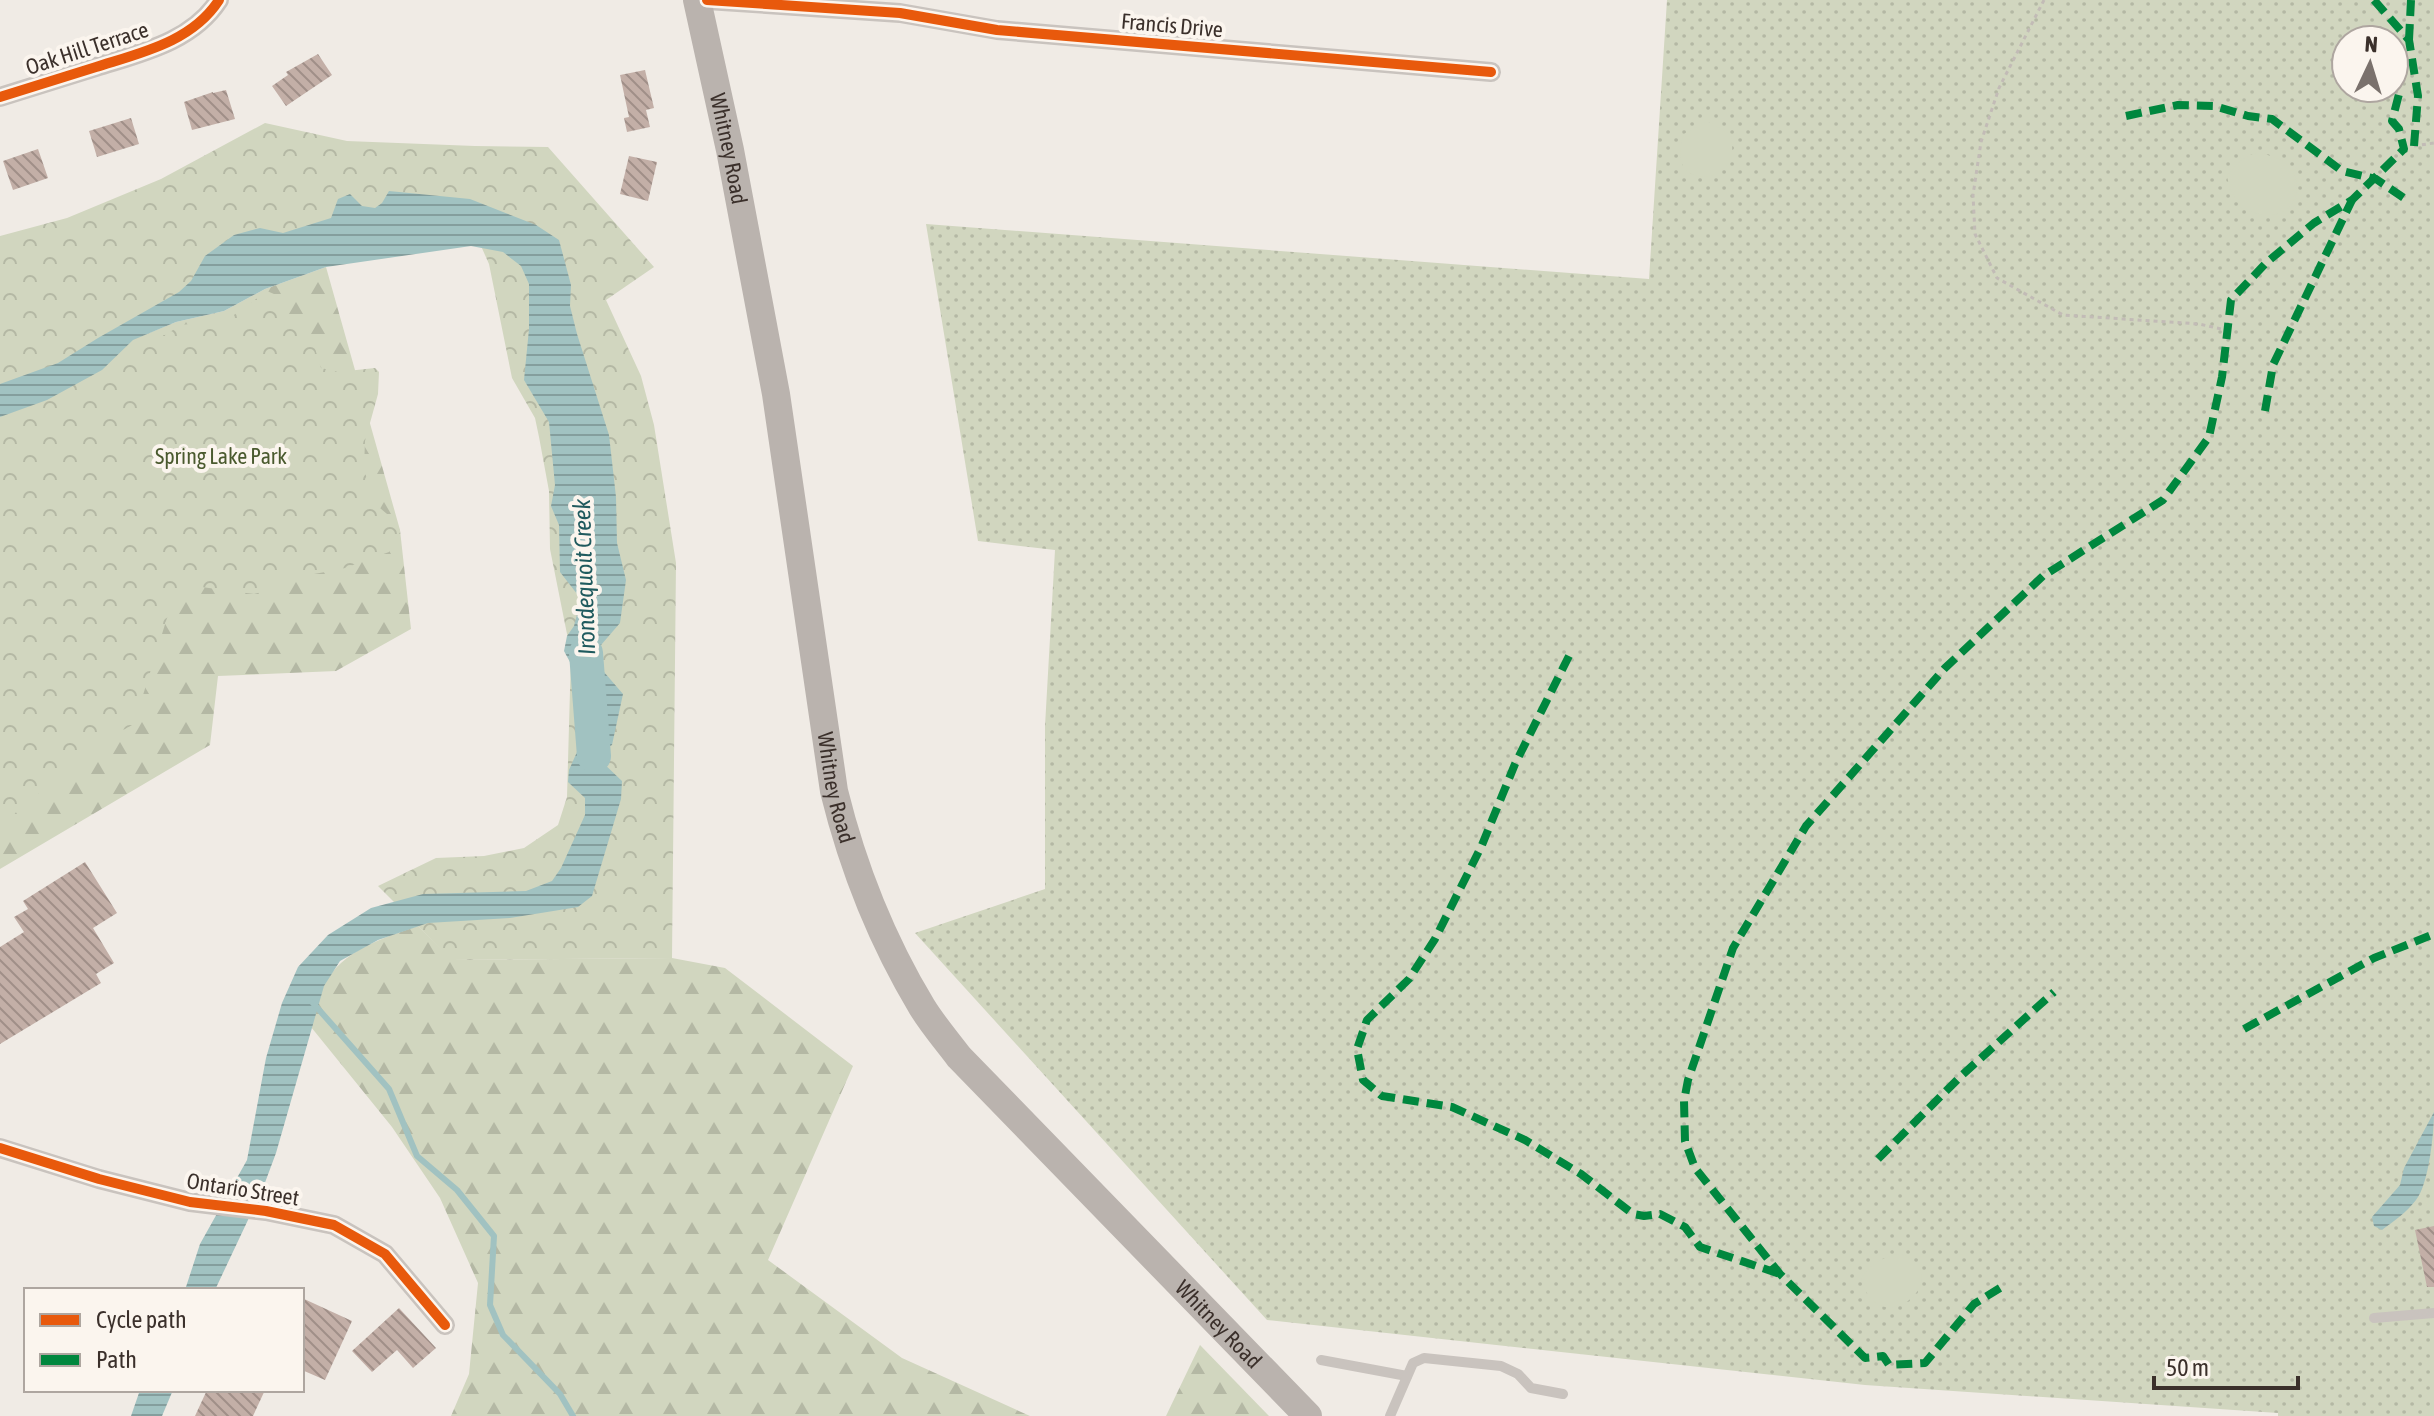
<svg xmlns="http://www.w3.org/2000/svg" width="2434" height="1416" viewBox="0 0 2434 1416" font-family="'Asap Condensed',sans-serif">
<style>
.grass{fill:url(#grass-dots);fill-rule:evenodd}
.forest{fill:url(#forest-firs)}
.park{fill:url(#park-crowns)}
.pitch{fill:#d1d6bf}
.water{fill:url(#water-rules)}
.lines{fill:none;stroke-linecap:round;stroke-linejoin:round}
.stream{stroke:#a1c2c1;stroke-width:6}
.river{stroke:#a1c2c1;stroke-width:34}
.building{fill:url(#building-back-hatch)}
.path{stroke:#c2bbb6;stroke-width:3;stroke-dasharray:4 4;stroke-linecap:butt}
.lane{stroke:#c9c3be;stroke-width:10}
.street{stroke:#c9c3be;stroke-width:20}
.secondary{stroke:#bab3ae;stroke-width:28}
.quiet{stroke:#00873e;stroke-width:8;stroke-dasharray:16 8;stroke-linecap:butt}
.cycleway-casing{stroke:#fbf5ee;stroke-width:15}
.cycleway{stroke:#e8590c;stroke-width:10}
.labels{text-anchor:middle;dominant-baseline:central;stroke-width:8;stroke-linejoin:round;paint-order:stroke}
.street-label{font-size:22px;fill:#3b302b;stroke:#fbf5ee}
.park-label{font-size:22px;fill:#4a5a2e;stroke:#fbf5ee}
.water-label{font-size:24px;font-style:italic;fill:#1f5a5e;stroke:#fbf5ee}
</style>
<defs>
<pattern id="grass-dots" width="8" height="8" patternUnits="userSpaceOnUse" patternTransform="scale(2)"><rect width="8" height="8" fill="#d1d6bf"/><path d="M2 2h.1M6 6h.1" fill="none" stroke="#b4b8a4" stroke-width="1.8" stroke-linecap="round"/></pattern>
<pattern id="forest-firs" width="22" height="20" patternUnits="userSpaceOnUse" patternTransform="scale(2)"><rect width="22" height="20" fill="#d1d6bf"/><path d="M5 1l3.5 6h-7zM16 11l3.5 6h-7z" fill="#b4b8a4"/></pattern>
<pattern id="park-crowns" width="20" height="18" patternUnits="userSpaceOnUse" patternTransform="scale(2)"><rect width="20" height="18" fill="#d1d6bf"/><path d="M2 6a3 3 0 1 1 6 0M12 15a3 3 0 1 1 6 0" fill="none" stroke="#b4b8a4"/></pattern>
<pattern id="water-rules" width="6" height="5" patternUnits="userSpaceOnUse" patternTransform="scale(2)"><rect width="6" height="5" fill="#a1c2c1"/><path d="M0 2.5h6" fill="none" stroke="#849e9d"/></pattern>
<pattern id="building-back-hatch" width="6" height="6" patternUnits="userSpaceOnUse" patternTransform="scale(2)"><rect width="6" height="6" fill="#c3afa7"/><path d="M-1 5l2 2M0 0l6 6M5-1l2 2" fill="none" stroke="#a08f88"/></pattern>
</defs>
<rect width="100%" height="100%" fill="#f0ebe5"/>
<path class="grass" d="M1667 0H2434V1416H2278V1413L1865 1385 1267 1320 915 933 1045 889V726L1055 550 978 541 926 224 1649 279ZM2346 40H2394V88H2346Z"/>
<g class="forest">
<polygon points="326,267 400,530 411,629 336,671 218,676 210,745 0,869 0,768 132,340 176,322 224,311 265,289"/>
<path d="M418 926 453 960 672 958 725 968 853 1066 768 1260 902 1358 1030 1416H451L469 1374 478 1283 440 1198 392 1127 311 1027C315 1014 318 998 324 985 342 950 383 938 418 926Z"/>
<polygon points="1200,1345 1269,1416 1166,1416"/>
</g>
<polygon class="park" points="265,123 347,141 475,146 548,147 654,267 606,300 641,376 654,425 676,563 672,958 452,960 378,886 436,858 484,856 524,848 558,825 567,797 571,654 550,549 549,491 539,437 535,418 512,378 489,264 481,246 452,220 142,333 144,337 165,335 181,325 227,320 267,291 274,294 294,321 311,335 321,368 338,372 375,368 379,372 378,394 365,441 364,469 374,503 393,519 400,530 389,552 342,569 286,579 265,591 254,594 194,586 181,591 167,618 134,724 100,743 66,777 22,804 8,823 0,826 0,236 67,218 161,179"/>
<g class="pitch">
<path d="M1707 121 1730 134C1747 187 1661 195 1684 134Z"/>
<path d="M2259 152C2266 155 2276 157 2283 161 2302 173 2302 205 2280 213 2267 218 2255 213 2243 209L2230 190 2227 176C2237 163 2243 156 2259 152Z"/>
<path d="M1901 1254C1959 1274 1880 1347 1861 1279 1870 1264 1883 1256 1901 1254Z"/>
</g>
<g class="water">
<polygon points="389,191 470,199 536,225 559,240 571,285 570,306 577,334 609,435 616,497 617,543 626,580 620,623 595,652 598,665 623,694 612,745 599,752 599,759 622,781 621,799 592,896 578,907 510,918 428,923 378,940 340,961 324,986 276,1153 263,1188 215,1290 185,1290 200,1244 247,1160 266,1058 282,1003 298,967 328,935 371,908 423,894 526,891 552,881 561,868 585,815 585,798 568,782 569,770 581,743 592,703 564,651 567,636 574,626 581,599 560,572 559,525 551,506 555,485 549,422 524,380 529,329 529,284 521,266 503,252 471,246 326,267 265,289 224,311 176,322 133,340 102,370 47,400 0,417 0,384 58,363 98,338 179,292 191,281 205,256 234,235 260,228 283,233 331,218 338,199 350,194 362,206 375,208 382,203"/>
<path d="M2434 1112C2434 1132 2429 1184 2416 1200 2407 1212 2394 1221 2382 1230L2374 1226 2372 1217 2400 1185 2404 1168Z"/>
<polygon points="140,1390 173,1390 162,1416 131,1416"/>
</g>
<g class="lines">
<polyline class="stream" points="313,1003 389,1089 417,1156 457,1190 494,1236 490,1305 503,1335 560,1394 573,1416"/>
<polyline class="river" points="586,653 594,756"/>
</g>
<g class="building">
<polygon points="318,54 332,75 286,106 272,86 288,75 286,72"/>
<polygon points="645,70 654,108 646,110 650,127 627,132 624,118 629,117 620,75"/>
<polygon points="226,90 235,119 192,130 184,102 213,92 213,93"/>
<polygon points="131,118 139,144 97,157 89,131"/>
<polygon points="38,149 48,178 13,190 3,161"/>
<polygon points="629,156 657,162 648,201 620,194"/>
<polygon points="85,862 117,913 93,928 114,963 96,974 101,983 0,1044 0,947 24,932 14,917 28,909 23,901"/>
<polygon points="2434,1226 2434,1287 2427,1287 2415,1230"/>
<polygon points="302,1298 352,1321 325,1380 302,1370"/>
<polygon points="399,1308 436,1348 413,1368 397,1350 372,1372 352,1351"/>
<polygon points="207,1390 265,1390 253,1416 195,1416"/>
</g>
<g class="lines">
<g class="path">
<polyline points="2044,0 1999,88 1981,142 1973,195 1975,234 1997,278 2063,315 2199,324 2226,330"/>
<polyline points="2414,146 2434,143"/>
</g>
<g class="lane">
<polyline points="2374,1318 2434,1313"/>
<polyline points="1321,1360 1407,1376"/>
<polyline points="1390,1416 1413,1363 1424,1358 1501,1366 1518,1374 1531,1388 1563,1394"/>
</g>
<g class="street">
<polyline points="707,0 900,13 997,30 1491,72"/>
<path d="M0 97C32 87 64 77 96 67 140 53 192 42 219 0"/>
<polyline points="0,1148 99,1179 190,1202 266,1211 334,1225 385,1254 445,1325"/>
</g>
<path class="secondary" id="s1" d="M697 0 730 150 776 394 834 791C853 868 881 939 922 1007 933 1025 947 1041 959 1057L1308 1416"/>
<g class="quiet">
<polyline points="2374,0 2409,40 2418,96 2414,146 2404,149"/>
<polyline points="2409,40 2411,0"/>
<polyline points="2126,116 2178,105 2214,106 2248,116 2272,119 2342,171 2376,179 2404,198"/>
<polyline points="2265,411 2273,365 2352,200"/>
<polyline points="1569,656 1515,764 1482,845 1435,939 1409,979 1367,1020 1357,1049 1363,1080 1382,1096 1452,1107 1525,1140 1581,1174 1633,1214 1644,1216 1660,1214 1685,1227 1700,1247 1780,1274"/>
<polyline points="2244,1029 2374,958 2434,934"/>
<polyline points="1878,1159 1960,1077 2054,992"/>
<polyline points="2000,1288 1974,1304 1925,1363 1889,1365 1883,1356 1865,1358 1780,1274 1695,1168 1685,1141 1684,1101 1688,1080 1733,948 1806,826 1945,668 2043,576 2163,500 2209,437 2222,377 2231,300 2266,263 2314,223 2352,200 2404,149 2399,129 2392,121 2399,94"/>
</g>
<g class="cycleway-casing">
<g id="cycleway">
<polyline points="707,0 900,13 997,30 1491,72"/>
<path d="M0 97C32 87 64 77 96 67 140 53 192 42 219 0"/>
<polyline points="0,1148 99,1179 190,1202 266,1211 334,1225 385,1254 445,1325"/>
</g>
</g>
<use href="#cycleway" class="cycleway"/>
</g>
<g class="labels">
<g class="street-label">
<text transform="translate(1172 25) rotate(5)">Francis Drive</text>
<text transform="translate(87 48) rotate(-18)">Oak Hill Terrace</text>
<text stroke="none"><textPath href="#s1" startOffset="152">Whitney Road</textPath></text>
<text stroke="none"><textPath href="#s1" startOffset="800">Whitney Road</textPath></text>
<text transform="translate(243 1189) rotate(9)">Ontario Street</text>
<text stroke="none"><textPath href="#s1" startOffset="1472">Whitney Road</textPath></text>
</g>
<g class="park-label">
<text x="221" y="456">Spring Lake Park</text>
</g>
<g class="water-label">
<text transform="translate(584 577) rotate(-92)">Irondequoit Creek</text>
</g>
</g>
<rect x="24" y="1288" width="280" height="104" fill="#fbf5ee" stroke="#aea6a0" stroke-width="2"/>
<rect x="40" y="1314" width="40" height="12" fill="#e8590c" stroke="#aea6a0" stroke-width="2"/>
<text x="96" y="1328" font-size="24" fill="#3b302b">Cycle path</text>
<rect x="40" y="1354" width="40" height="12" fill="#00873e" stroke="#aea6a0" stroke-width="2"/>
<text x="96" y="1368" font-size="24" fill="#3b302b">Path</text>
<g transform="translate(2370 64) rotate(4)"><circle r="38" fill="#fbf5ee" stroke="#aea6a0" stroke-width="2"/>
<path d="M0-6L14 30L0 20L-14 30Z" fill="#7a716c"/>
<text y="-12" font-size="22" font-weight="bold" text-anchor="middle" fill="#3b302b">N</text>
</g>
<path d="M2154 1376v12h144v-12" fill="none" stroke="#3b302b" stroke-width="4"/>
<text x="2166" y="1376" font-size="24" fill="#3b302b" stroke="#fbf5ee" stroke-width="6" paint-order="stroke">50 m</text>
</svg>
